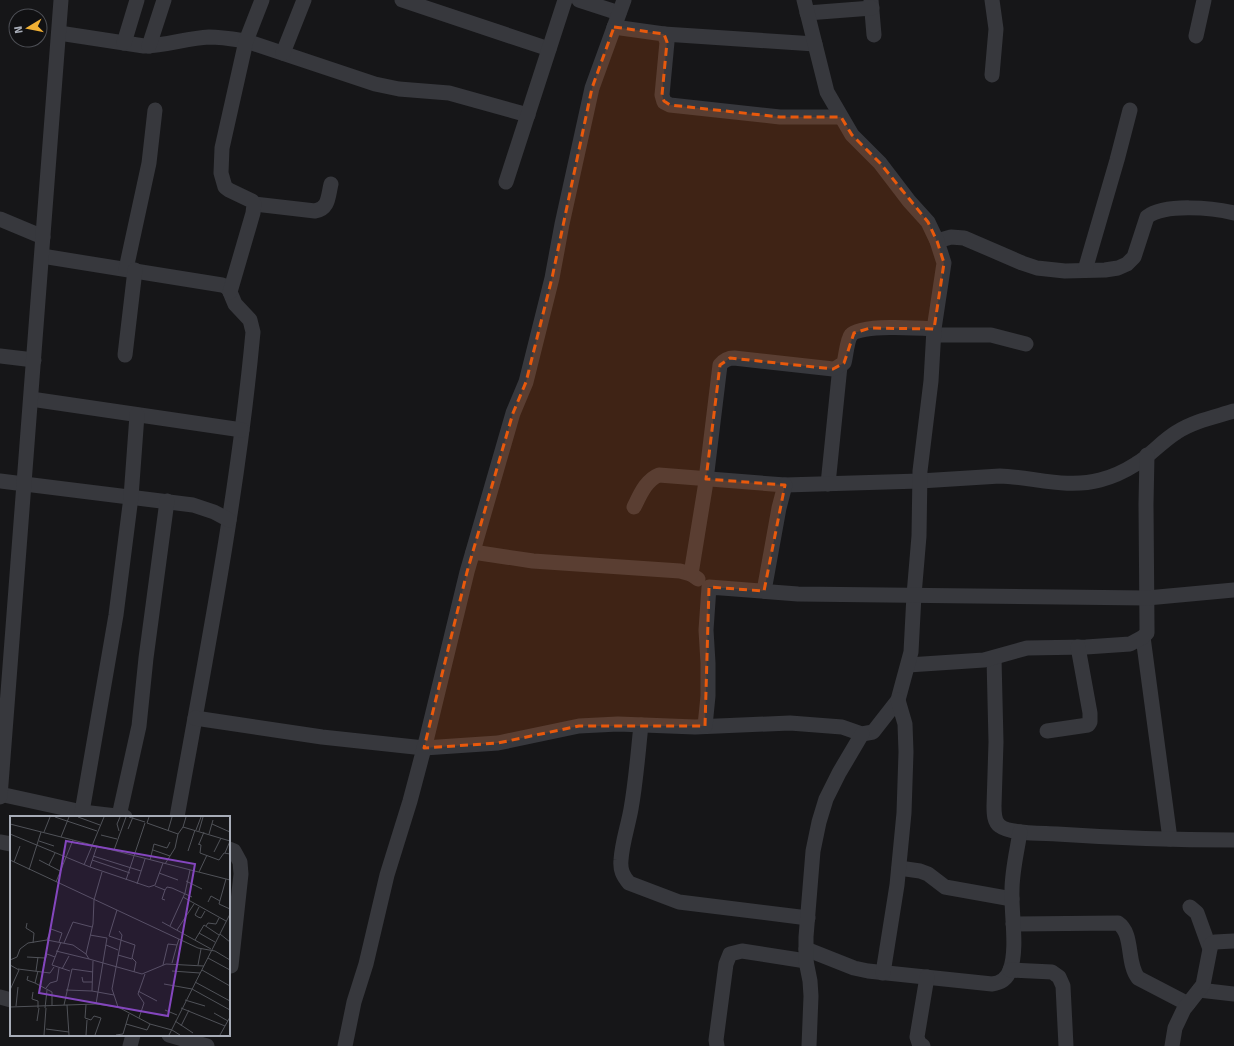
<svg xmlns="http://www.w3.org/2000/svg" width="1234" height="1046" viewBox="0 0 1234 1046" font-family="'Fira Sans',sans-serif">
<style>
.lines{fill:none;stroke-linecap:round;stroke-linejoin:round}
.minor{stroke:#37383d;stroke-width:15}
.marked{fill:#e8590c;fill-opacity:0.2;stroke:#e8590c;stroke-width:3;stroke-dasharray:8 5;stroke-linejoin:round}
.inset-road{fill:none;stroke:#505258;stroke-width:1}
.view{fill:#8446be;fill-opacity:0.15;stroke:#8446be;stroke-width:2}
.inset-edge{fill:none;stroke:#a8adb8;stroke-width:2}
</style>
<rect width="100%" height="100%" fill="#161618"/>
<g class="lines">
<g class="minor">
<polyline points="402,0 549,49"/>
<polyline points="579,0 619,13"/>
<polyline points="871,0 874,35"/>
<polyline points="992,0 996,29 992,75"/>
<polyline points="807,13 872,8"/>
<polyline points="614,27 664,34 667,42 662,95 664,102 670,105 780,117 841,117"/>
<path d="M59 33 144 46C166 46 187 38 209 37 221 37 233 39 246 41L375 84 399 89 449 93 528 115"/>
<polyline points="664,34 815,44"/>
<polyline points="1196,36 1204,0"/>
<polyline points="124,43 137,0"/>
<polyline points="149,46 164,0"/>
<polyline points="283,53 304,0"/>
<polyline points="506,182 565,0"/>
<path d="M254 204 315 211C329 209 328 196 331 184"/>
<polyline points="0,219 43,237"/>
<path d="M937 241 951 237 964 238 1022 263 1037 268 1065 271 1105 270 1118 268 1127 264 1134 257 1147 217C1165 203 1213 208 1234 213"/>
<path d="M42 256 222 285 227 287 230 292 235 304 250 320 253 332C238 495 206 656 177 817"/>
<polyline points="126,269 149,163 155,110"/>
<polyline points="1085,270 1117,160 1130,110"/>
<polyline points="230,292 253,213 254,204 252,201 229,190 225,187 221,173 222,148 246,41 262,0"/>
<polyline points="934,335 991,335 1026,344"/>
<polyline points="125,355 135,270"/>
<polyline points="0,356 34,360"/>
<polyline points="31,399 242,430"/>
<polyline points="0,481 193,505 214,512 229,520"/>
<polyline points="828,484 840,366"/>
<path d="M634 507C640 495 646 480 659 475L785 485 920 481 1000 476C1033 477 1067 489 1100 480 1112 477 1125 471 1136 464 1151 455 1162 441 1177 432 1194 421 1215 417 1234 411"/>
<polyline points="473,552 533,561 680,571 691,574 698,579"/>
<path d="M691 574 705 488 720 365C724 360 728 358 734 358L833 369 836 368 844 363C846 356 847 340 851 335 859 324 919 328 934 329"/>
<polyline points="764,591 779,508 785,485"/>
<polyline points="1143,637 1170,839"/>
<path d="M994 658 996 742 994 806C994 813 994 822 1000 826 1010 834 1043 833 1057 834 1116 838 1175 840 1234 840"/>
<polyline points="908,665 984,660 1027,648 1086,647 1130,644 1143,637 1147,633 1147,628 1146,504 1147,455"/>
<polyline points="195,718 322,737 424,748 498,743 579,726 618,724 695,727 790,723 842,727 862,734 873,732 898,700 911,652 914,595 919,536 920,471 931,381 934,329 944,263 937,241 928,222 909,201 880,163 852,135 827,92 804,0"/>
<path d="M641 725C638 753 636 781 631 809 628 826 622 843 621 860 620 870 623 876 629 883L679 902 808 918"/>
<polyline points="705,726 708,696 708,663 706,630 709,587 798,594 1147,598 1234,590"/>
<polyline points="1047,731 1088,725 1090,722 1090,713 1078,647"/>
<polyline points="0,794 82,812 125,817"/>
<polyline points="0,797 61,0"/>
<polyline points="82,812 116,615 131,497 137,415"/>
<polyline points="119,816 139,726 146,658 167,501"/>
<polyline points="0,842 11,844"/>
<polyline points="229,849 234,851 240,862 241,874 231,966"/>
<polyline points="899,868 920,871 928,874 945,887 1012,899"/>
<polyline points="1190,907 1197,913 1210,949"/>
<path d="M1013 924 1118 923C1134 934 1126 962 1138 978L1188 1004"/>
<path d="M806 949 854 968 868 971 992 984C1001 983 1007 979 1010 970 1018 949 1011 914 1012 890 1012 871 1017 851 1020 832"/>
<polyline points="1010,970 1052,972 1059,977 1063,986 1066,1046"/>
<polyline points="883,973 897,885 904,813 906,752 905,724 898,700"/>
<polyline points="1199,990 1234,994"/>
<polyline points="0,997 11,1000"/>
<polyline points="169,1035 207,1046"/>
<polyline points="130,1046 133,1035"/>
<polyline points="345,1046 354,1002 366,964 387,875 410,801 427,737 467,572 513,413 526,382 552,278 562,224 592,88 624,0"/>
<polyline points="717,1046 716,1040 726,964 730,954 742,951 806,961"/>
<polyline points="809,1046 811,996 810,981 806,961 806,937 813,851 819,822 826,799 839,773 862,734"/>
<polyline points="923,1046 919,1043 917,1037 927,977"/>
<polyline points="1172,1046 1175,1028 1184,1009 1203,985 1211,944 1215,942 1234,941"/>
</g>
</g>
<path class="marked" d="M614 27 664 34 667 42 662 95 664 101 670 105 780 117H841L852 135 880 163 928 222 937 241 944 263 934 329 870 328 854 333 844 363 833 369 730 358 720 365 706 479 785 485 764 591 709 587 705 726H579L498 743 424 748 467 572 513 413 526 382 552 278 592 88Z"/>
<g transform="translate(10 816)">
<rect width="220" height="220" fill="#161618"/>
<path class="inset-road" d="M45 1 87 15M68 1 90 9M119 1 135 6M139 1 137 7 168 18 173 11M176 1 173 11 220 25M0 8 220 64M202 8 220 16M118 13 123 1M186 14 191 1M109 15 107 8 110 1M158 15 162 1M189 15 193 1M34 16 40 1M0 18 80 51 139 71 145 69 153 47M199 18 203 4M91 19 107 23M51 21 59 1M29 25 44 30M188 28 191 29 190 37 209 44 214 37 220 38M189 28 194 16M104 34 116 1M143 34 160 40M178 35 185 14M204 36 211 22M215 37 220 25M83 40 131 55M0 44 188 132 205 135 220 144M29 44 50 55M82 44 120 57M140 44 144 28 157 32 160 26M4 46 10 30M155 48 165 32 168 18M39 49 45 37M74 49 94 1M80 51 87 30M19 54 31 16M92 56 84 84 83 108 76 138 79 143 132 158 156 148 194 150M189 56 197 39M149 57 168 64M216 63 209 88 220 93M116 64 135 7M176 65 192 73M46 66 63 24M127 68 135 43M145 70 155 74 157 71 162 72 182 81M155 74 152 83 155 84M173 81 216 105M198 86 201 80 210 85M189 91 185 99 188 101 191 102 195 95M152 106 201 133M17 107 16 112 24 117 23 127M160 110 175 77 180 54M196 110 198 107 206 108 209 102M167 114 184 88M189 117 205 126M210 118 220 126M80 119 97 122 86 188M99 120 125 129 122 142 126 146 124 156M99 120 107 94M37 124 41 113 52 117 49 126M185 124 194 109 209 119M51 126 42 149 60 155M54 127 63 106 82 111M96 129 108 134M46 135 79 143M108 139 122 143M17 141 35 142M198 142 220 154M0 144 7 141 10 133 18 127 37 124 63 129 76 138M83 145 82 175 104 179M34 147 37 138 45 141M162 147 167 129M0 149 9 154 0 174M153 149 158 128 167 129 169 123M188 149 191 133M8 153 40 157 44 151M52 153 59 140M192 154 220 170M26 155 28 141M28 155 25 167 42 176V190M162 155 190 157M18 160 17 164 25 167M72 161 73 166H82M185 166 220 185M154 168 182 173 220 194M36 172 40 167 47 165 49 152M56 174 82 175M128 175 147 185M23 176 22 183 28 185V192M175 184 195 190M54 189 62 153 83 156M57 189 59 219M76 189 75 202 81 204 84 200 91 202 85 219M6 190 8 171M0 191 86 188 108 191 140 208 162 214 170 219M108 191 102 173 112 119 109 115M35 192 37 174M171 192 215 210M155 194 167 199M204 197 218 205M129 202 134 187 128 178 135 158M27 205 29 192M165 205 183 217M116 208 137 214 140 208M171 210 179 194M36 213 59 216M34 219 36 192M76 219 77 204M106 219 113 218 119 198M159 219 220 98M210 219 220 201"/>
<path class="view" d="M56 25 185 48 158 200 29 177Z"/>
<rect width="220" height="220" class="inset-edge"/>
</g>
<g transform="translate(28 28) rotate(260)"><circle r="19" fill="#111113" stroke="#4d4f55"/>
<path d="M0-3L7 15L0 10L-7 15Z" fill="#f2b134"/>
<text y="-6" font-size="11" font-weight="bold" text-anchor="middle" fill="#a8adb8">N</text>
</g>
</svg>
